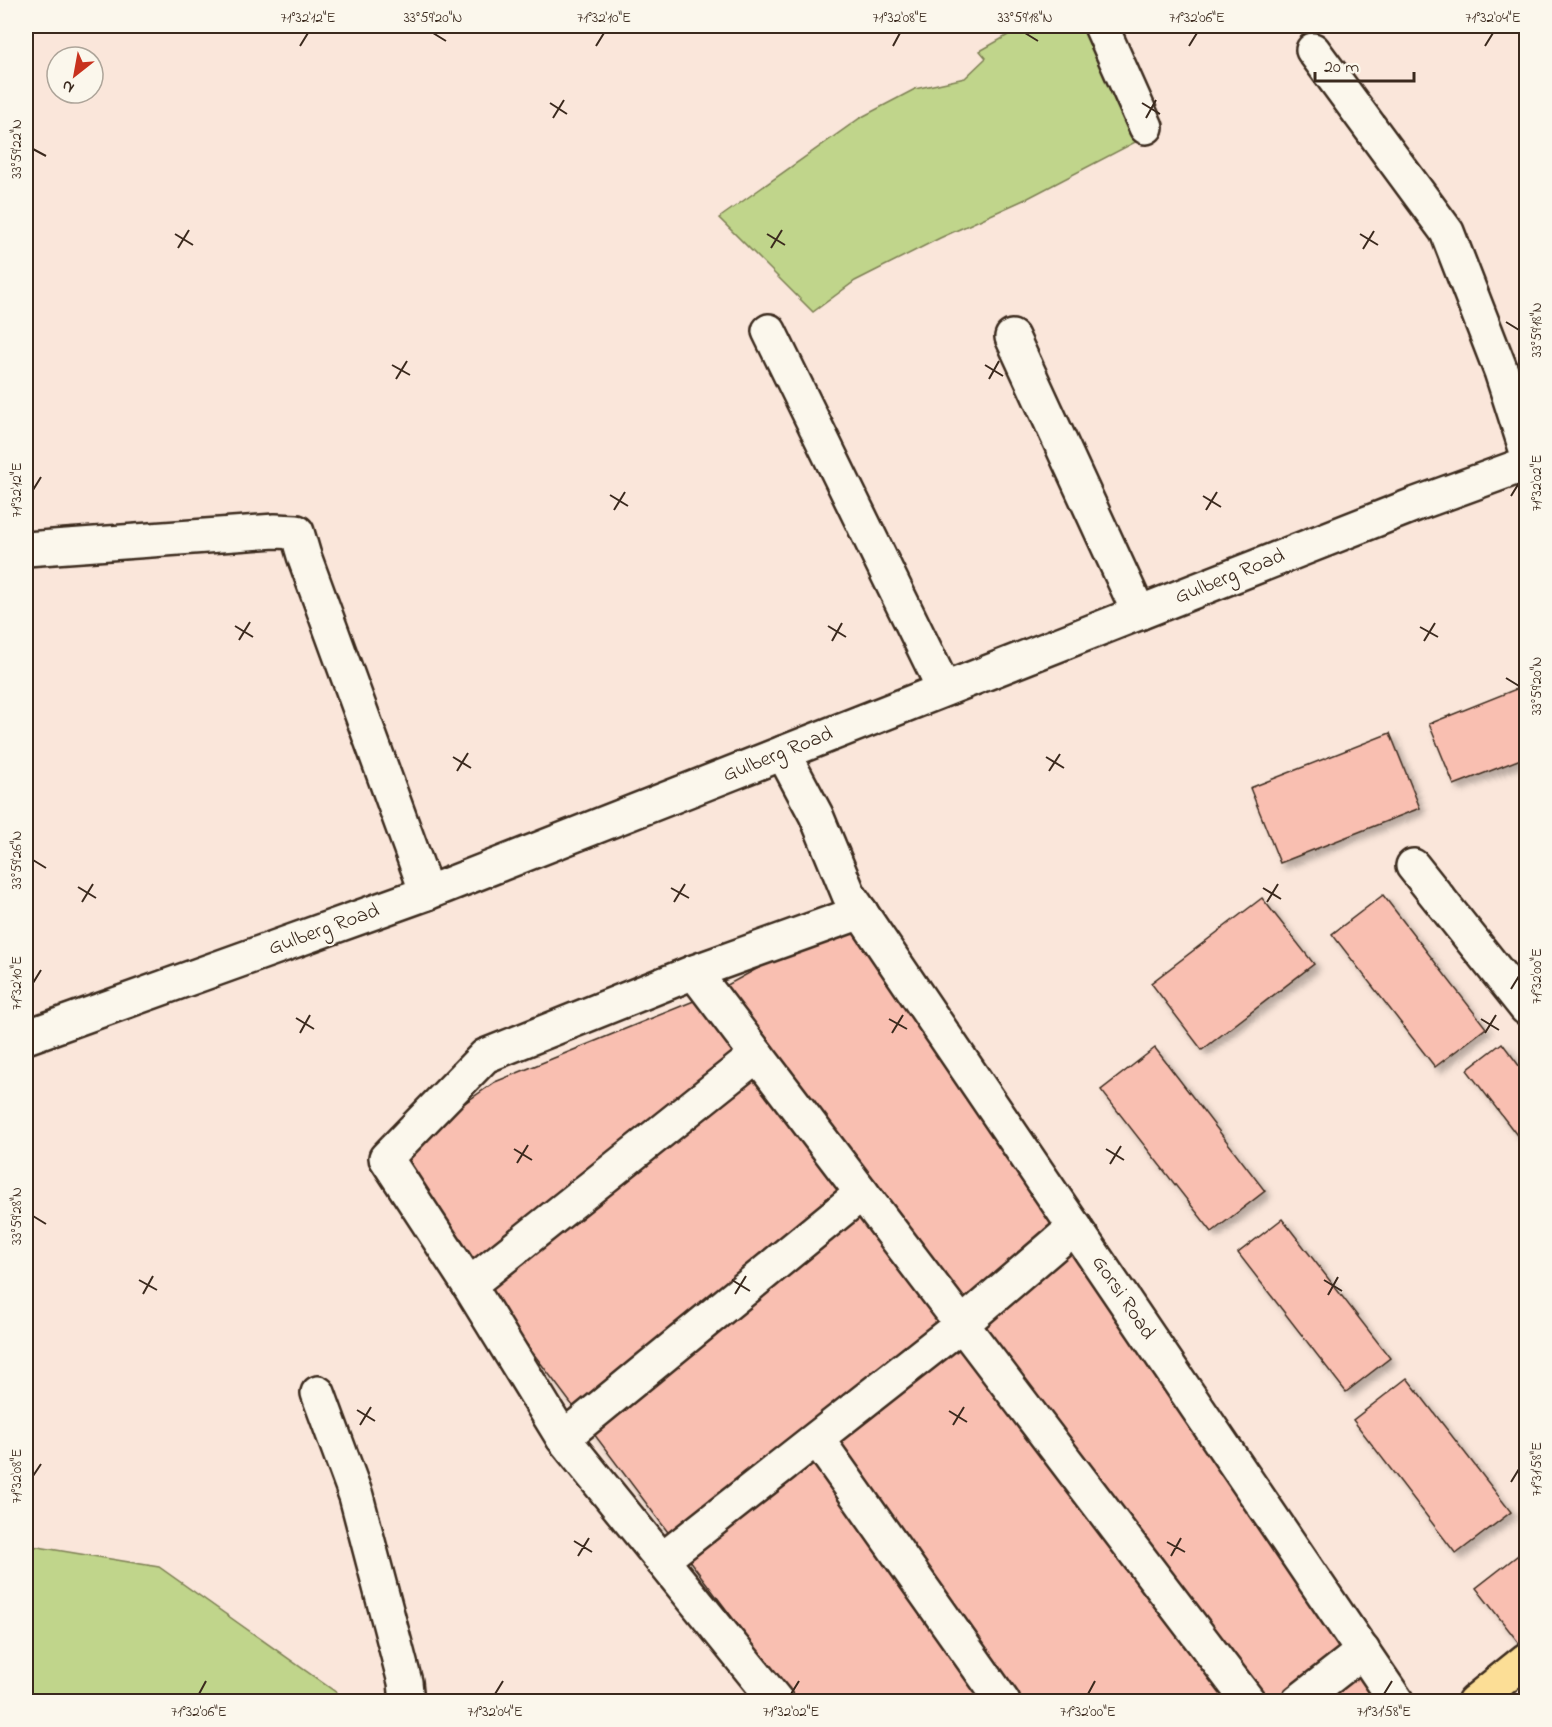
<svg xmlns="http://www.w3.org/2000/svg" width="1552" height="1727" viewBox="0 0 1552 1727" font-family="'Indie Flower',sans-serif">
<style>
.green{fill:#c0d58b;stroke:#7e8054;stroke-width:1.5}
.building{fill:#f9bfb1;stroke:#3b2a1e;stroke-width:1.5;filter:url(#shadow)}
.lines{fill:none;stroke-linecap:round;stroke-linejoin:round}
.minor-casing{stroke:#3b2a1e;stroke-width:38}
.major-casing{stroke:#3b2a1e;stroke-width:38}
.minor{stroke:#fbf7ec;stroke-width:33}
.major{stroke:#fcde96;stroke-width:33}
.ticks{fill:none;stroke:#3b2a1e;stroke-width:2}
.labels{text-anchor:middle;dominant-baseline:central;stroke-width:4.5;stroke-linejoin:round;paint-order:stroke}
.street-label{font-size:21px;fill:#3b2a1e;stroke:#fbf7ec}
.neatline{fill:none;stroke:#3b2a1e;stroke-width:2}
.ticks-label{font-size:15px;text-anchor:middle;fill:#3b2a1e}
</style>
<defs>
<filter id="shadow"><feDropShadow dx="5.5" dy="5.5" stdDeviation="3" flood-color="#0004"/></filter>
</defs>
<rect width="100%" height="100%" fill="#fae6da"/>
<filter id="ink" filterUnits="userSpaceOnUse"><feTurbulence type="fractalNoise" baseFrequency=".0167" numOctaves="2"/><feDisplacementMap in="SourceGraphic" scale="12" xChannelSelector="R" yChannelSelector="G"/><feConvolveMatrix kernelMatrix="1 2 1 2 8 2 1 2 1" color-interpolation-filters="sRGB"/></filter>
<g filter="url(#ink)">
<g class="green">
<polygon points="1024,26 1091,26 1147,136 1028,198 940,238 855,281 813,312 719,218 860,118 915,89 965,78 986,58 980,51"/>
<polygon points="26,1545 159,1567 337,1693 339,1701 26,1701"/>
</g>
<g class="building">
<polygon points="1526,685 1526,757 1454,785 1429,724"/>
<polygon points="1390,733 1420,808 1280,863 1250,788"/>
<polygon points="1383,895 1486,1028 1435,1067 1332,934"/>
<polygon points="1262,898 1314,964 1202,1050 1151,983"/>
<polygon points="861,912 1396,1702 796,1702 386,1158 495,1082 711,994"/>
<polygon points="1502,1043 1526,1075 1526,1147 1467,1070"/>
<polygon points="1155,1048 1265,1191 1212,1232 1101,1090"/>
<polygon points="1282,1219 1390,1358 1346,1392 1238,1253"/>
<polygon points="1407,1378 1511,1512 1456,1554 1353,1420"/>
<polygon points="1526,1549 1526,1644 1522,1647 1476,1588"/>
</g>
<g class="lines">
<g class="minor-casing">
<g id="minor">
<polyline points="1101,26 1146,127"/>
<polyline points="1313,50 1447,232 1501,371 1526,449"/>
<polyline points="769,331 944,689"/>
<polyline points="1012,337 1139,613"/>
<polyline points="26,549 275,531 297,532 304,556 427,893"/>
<polyline points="783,753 816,815 849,895 1397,1702"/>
<polyline points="1413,866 1526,1008"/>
<polyline points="694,972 1249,1702"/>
<polyline points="26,1037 427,893 1416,504 1526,464"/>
<polyline points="469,1285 757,1055"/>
<polyline points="318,1393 356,1496 405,1682 407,1702"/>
<polyline points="563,1438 862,1193"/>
<polyline points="817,1439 1003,1702"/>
<polyline points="662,1560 962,1324 1075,1227"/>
<polyline points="777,1702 563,1438 469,1285 386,1158 485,1056 694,972 861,912"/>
<polyline points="1298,1702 1363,1651"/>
</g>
</g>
<g class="major-casing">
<polyline id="major" points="1474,1702 1526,1660"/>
</g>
<use href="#minor" class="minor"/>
<use href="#major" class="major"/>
</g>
</g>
<path class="ticks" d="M433 33 446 41M1025 33 1038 41M300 46 308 33M596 46 604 33M893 46 900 33M1189 46 1197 33M1485 46 1493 33M550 103 567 114M1142 103 1160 114M553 118 564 100M1146 118 1156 100M33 149 46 156M175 234 193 245M767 234 785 245M1360 234 1378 245M178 248 189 230M771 248 782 230M1363 249 1374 231M1506 322 1519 330M392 365 410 375M985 365 1003 376M396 379 407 361M989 379 999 361M33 490 41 477M610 495 628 506M1203 496 1221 507M1511 496 1519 483M614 510 625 492M1206 510 1217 492M235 626 253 637M828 626 846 637M1420 627 1438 637M239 640 250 622M832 641 842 623M1424 641 1435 623M1506 678 1519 686M453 757 471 768M1046 757 1064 768M457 771 468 753M1049 771 1060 754M33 860 46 868M78 887 96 898M671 888 689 898M1263 888 1281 899M82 902 93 884M674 902 685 884M1267 902 1278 884M33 983 41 970M1511 989 1519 976M296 1018 314 1029M889 1019 907 1029M1481 1019 1499 1030M300 1033 310 1015M892 1033 903 1015M1485 1033 1496 1015M514 1149 532 1160M1106 1149 1124 1160M517 1163 528 1145M1110 1164 1121 1146M33 1216 46 1224M139 1280 157 1290M732 1280 750 1291M1324 1280 1342 1291M143 1294 153 1276M735 1294 746 1276M1328 1295 1338 1277M357 1410 375 1421M949 1411 967 1422M360 1425 371 1407M953 1425 964 1407M33 1476 41 1464M1511 1482 1519 1469M574 1541 592 1552M1167 1542 1185 1552M578 1556 589 1538M1171 1556 1181 1538M199 1694 206 1681M495 1694 503 1681M791 1694 799 1681M1088 1694 1095 1681M1384 1694 1392 1681"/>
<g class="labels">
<g class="street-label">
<text transform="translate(1230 577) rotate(-22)">Gulberg Road</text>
<text transform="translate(778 755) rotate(-22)">Gulberg Road</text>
<text transform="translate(324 930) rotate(-20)">Gulberg Road</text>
<text transform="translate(1123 1298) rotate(56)">Gorsi Road</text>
</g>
</g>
<rect width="1552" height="1727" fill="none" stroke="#fbf7ec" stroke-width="66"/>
<g transform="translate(75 75) rotate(211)"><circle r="28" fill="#fbf7ec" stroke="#aea59a" stroke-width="1.5"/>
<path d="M0-4.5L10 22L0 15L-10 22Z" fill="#c8321e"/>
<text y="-9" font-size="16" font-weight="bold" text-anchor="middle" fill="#3b2a1e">N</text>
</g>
<path d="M1315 72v9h99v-9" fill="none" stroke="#3b2a1e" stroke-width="3"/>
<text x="1324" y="72" font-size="18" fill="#3b2a1e" stroke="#fbf7ec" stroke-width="4.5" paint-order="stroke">20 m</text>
<rect x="33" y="33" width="1486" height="1661" class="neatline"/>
<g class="ticks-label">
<text x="308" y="22">71°32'12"E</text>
<text x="433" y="22">33°59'20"N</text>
<text x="604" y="22">71°32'10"E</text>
<text x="900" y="22">71°32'08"E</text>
<text x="1025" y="22">33°59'18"N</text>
<text x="1197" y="22">71°32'06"E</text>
<text x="1493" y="22">71°32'04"E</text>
<text transform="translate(16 149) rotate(-90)" y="5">33°59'22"N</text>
<text transform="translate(1536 330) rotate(-90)" y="5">33°59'18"N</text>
<text transform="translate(1536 483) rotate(-90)" y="5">71°32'02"E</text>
<text transform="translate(16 490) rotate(-90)" y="5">71°32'12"E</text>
<text transform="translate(1536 686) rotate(-90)" y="5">33°59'20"N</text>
<text transform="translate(16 860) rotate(-90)" y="5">33°59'26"N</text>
<text transform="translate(1536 976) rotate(-90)" y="5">71°32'00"E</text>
<text transform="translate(16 983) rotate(-90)" y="5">71°32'10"E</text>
<text transform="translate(16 1216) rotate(-90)" y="5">33°59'28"N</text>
<text transform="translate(1536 1469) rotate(-90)" y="5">71°31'58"E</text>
<text transform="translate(16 1476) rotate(-90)" y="5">71°32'08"E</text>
<text x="199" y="1716">71°32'06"E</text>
<text x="495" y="1716">71°32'04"E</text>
<text x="791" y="1716">71°32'02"E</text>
<text x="1088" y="1716">71°32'00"E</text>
<text x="1384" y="1716">71°31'58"E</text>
</g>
</svg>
